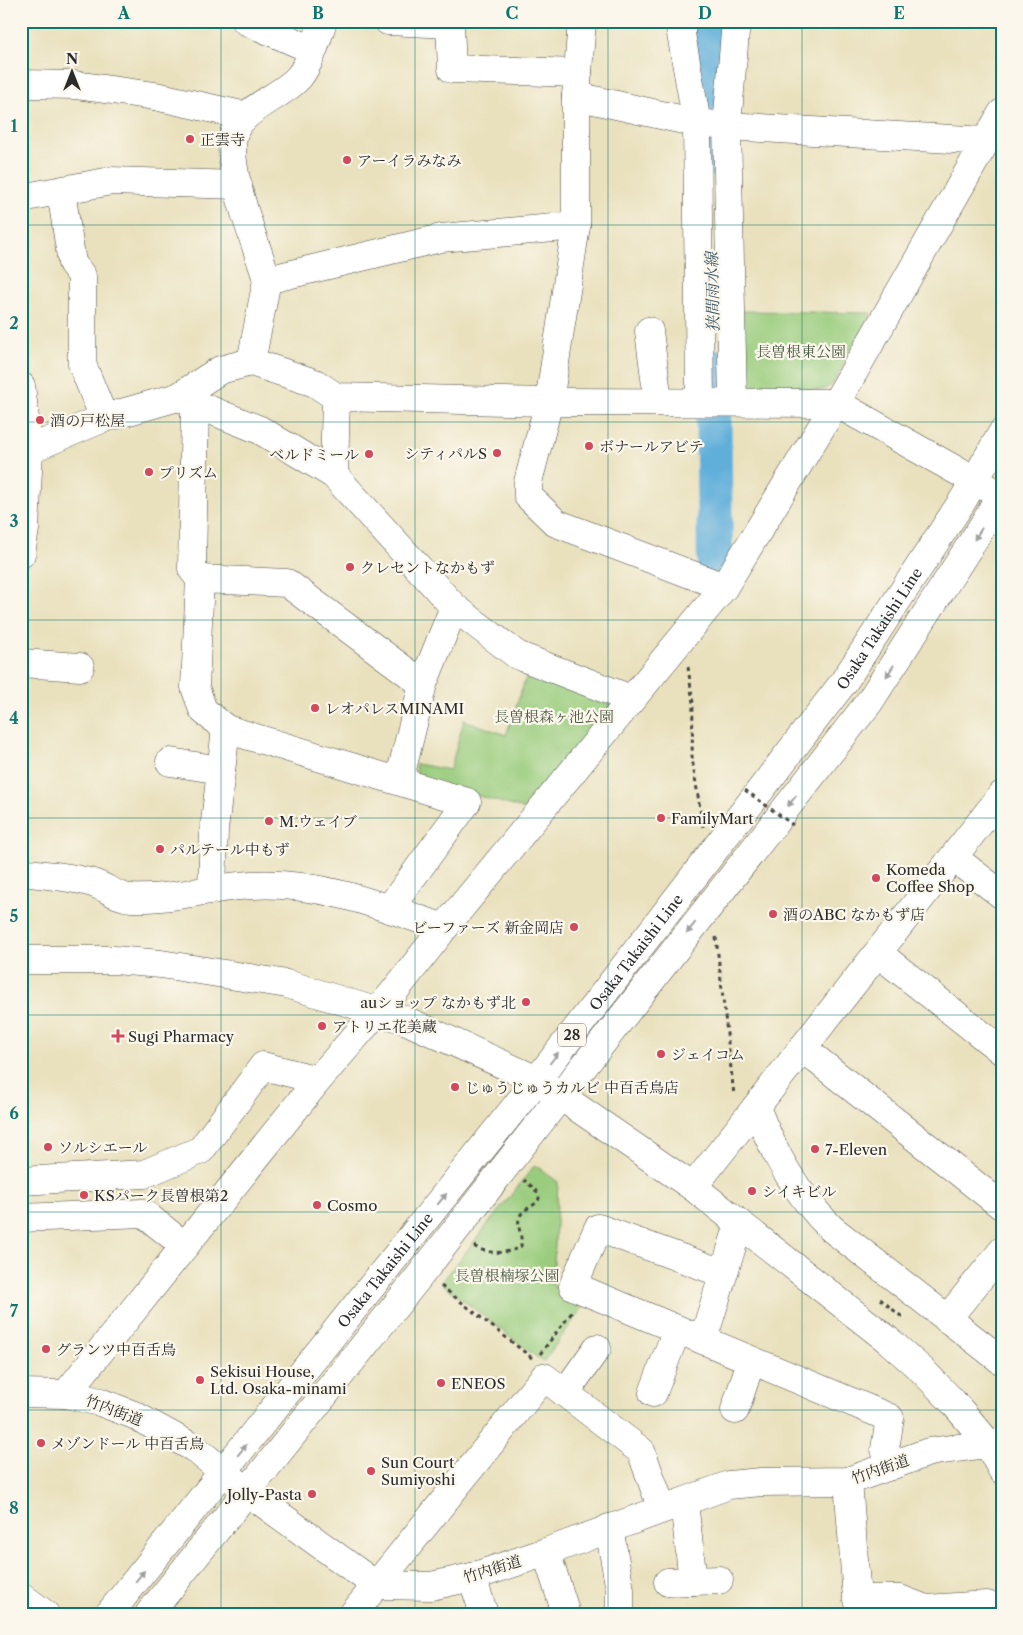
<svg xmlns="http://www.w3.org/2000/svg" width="1023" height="1635" viewBox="0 0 1023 1635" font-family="'Libre Caslon Text','Noto Serif JP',serif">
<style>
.green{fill:#99cc7d;stroke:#627c54}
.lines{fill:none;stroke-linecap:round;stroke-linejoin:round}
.river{stroke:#60afda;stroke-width:36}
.minor-casing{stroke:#484641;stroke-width:29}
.major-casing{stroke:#484641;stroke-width:29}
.path{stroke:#484641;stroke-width:3;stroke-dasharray:4 4;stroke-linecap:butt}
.minor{stroke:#fff;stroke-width:28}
.major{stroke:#fff;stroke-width:28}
.path-bridge{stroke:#484641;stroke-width:3;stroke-dasharray:4 4;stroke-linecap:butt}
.oneway{fill:#a0a0a0}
.grid{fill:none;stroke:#0f766e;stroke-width:1;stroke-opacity:0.55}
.poi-dot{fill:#d1495b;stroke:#fbf7ec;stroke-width:2}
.labels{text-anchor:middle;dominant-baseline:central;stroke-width:4.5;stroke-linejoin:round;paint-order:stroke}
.shield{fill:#fbf7ec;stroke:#696865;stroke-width:1}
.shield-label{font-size:14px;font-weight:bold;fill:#2b2b2b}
.poi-label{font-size:15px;fill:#2b2b2b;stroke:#fbf7ec;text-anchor:start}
.park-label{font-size:15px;fill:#4c5b44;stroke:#fbf7ec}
.street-label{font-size:15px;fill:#2b2b2b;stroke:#fbf7ec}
.water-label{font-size:16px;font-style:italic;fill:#3e5968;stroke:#fbf7ec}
.neatline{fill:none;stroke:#0f766e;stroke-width:2}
.grid-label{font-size:16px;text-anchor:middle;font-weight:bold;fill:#0f766e}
</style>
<rect width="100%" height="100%" fill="#fbf7ec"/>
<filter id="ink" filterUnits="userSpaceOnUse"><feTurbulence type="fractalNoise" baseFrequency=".02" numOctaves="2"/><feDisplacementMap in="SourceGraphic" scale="10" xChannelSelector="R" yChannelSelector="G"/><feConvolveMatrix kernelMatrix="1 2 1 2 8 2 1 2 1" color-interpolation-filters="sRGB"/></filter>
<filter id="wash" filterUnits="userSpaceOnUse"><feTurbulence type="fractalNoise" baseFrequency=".0096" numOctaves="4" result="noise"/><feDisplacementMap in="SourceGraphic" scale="20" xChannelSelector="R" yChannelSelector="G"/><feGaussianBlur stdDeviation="1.12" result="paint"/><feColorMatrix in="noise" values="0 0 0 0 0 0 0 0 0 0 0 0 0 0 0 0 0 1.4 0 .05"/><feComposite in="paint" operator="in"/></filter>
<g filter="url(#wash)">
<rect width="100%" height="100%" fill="#e9e1be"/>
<g class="green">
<polygon points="740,311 872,313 832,385 822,390 750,390 741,382"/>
<polygon points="530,666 612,706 527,810 420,779 415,769 416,764 450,770 464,720 506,735"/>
<polygon points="535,1165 558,1182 553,1286 589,1299 543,1362 441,1283"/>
</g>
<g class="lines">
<g class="river">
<polyline points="709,21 710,159"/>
<polyline points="713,367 715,563"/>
</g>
</g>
</g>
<g filter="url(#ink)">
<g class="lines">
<g class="minor-casing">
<g id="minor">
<polyline points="246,21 313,50"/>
<polyline points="388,21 450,24 452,69 578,73"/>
<polyline points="582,21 576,96 576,226 549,402 528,482 528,496 556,523 724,587"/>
<polyline points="681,21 681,34 697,123 700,401"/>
<polyline points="21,84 75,85 155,96 246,116"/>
<polyline points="576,96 697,123 727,126 986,141"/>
<polyline points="61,191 72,263 82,276 82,364 104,418"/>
<polyline points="21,198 111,181 238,185"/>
<path d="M267 280C257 245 224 168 234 133 240 110 283 96 299 77 311 62 317 39 323 21"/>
<polyline points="649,331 658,401"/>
<polyline points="251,362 267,280 441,238 576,226"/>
<polyline points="21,386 29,451 25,529 21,554"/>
<polyline points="178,397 260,430 334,475 454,607 517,655 631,699"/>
<polyline points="733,402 727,126 736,21"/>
<polyline points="195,404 192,569 200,579"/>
<polyline points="21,453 104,418 178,397 220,370 251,362 315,383 336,397 549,402 836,403 1002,496"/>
<polyline points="334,475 336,397"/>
<polyline points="21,663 80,667"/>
<polyline points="170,762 221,770"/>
<polyline points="399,781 423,684 454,607"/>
<polyline points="954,858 1002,895"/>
<path d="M21 872C43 875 67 876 89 882 104 885 115 897 131 898 171 900 212 887 252 885 319 881 382 906 444 928"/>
<polyline points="212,888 214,830 226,729"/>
<polyline points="389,909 467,802 226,729 203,710 195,687 200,579 287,583 423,684"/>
<polyline points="879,954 1002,1051"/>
<polyline points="21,960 114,960 161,964 287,984 405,1020 537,1080 693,1187 888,1340 923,1371 953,1402 987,1442 1002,1470"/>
<polyline points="802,1048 1002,1206"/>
<path d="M756 1107C774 1154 796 1194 832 1229L1002 1361"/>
<polyline points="21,1181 144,1174 201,1150 263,1066 318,1080"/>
<polyline points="693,1187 1002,795"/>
<polyline points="21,1218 143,1213 185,1246"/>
<polyline points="739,1224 703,1340 890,1418 885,1449 890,1466"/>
<polyline points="947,1319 1002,1251"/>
<polyline points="703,1340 573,1286 598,1228 722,1273"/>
<polyline points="21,1393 66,1394 100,1402 134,1415 194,1448 260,1501 376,1585 431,1586 472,1577 546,1552 729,1485 761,1482 848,1481 929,1452 1001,1442"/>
<polyline points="565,1393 597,1348"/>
<polyline points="653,1393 677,1329"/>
<polyline points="66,1394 318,1080 393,993 444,928 724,587 836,403 1002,113"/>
<polyline points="735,1410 751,1361"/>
<polyline points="848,1481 857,1599 900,1599 926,1609 987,1605 1002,1610"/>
<polyline points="684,1502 693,1581"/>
<polyline points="609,1528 620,1590 620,1614"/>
<polyline points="546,1552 564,1607 563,1614"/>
<polyline points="472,1577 484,1614"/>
<polyline points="668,1582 719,1580"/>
<polyline points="21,1596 45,1614"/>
<polyline points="353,1614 544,1377 641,1451 662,1509"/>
</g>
</g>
<g class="major-casing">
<g id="major">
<path id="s1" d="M109 1614 537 1080 843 683 963 500 1002 433"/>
<polyline points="149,1614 418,1278 870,701 989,516 1002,492"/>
</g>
</g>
<g class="path">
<polyline points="688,667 693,703 692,759 703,827"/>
<polyline points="716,937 734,1095"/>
<path d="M474 1246C485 1254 509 1255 521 1246 523 1237 517 1228 519 1219 522 1202 559 1207 524 1180"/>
<polyline points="466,1277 476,1277"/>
<polyline points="534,1281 551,1281"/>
<polyline points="441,1286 532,1358"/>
<polyline points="880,1299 901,1316 898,1319"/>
<polyline points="540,1354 573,1311"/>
</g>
<use href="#minor" class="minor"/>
<use href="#major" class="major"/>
<polyline class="path-bridge" points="745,790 793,825"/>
</g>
<defs><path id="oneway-solid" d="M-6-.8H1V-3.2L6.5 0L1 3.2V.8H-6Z" transform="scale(1.25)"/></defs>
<g class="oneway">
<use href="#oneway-solid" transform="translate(978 534) rotate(123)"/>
<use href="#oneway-solid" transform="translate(890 671) rotate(123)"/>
<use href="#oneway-solid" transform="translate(792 801) rotate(128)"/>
<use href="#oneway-solid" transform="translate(691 928) rotate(128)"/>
<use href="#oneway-solid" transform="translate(554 1058) rotate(-53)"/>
<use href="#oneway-solid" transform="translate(442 1199) rotate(-51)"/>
<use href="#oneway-solid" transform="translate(242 1450) rotate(-51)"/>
<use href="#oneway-solid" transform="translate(140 1576) rotate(-51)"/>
</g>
</g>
<path class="grid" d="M221 21V1614M415 21V1614M608 21V1614M802 21V1614M21 225H1002M21 422H1002M21 620H1002M21 818H1002M21 1015H1002M21 1212H1002M21 1410H1002"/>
<g class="poi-dot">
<circle cx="190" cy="139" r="5"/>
<circle cx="347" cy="160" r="5"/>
<circle cx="40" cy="420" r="5"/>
<circle cx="589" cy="446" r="5"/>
<circle cx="497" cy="453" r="5"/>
<circle cx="369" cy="454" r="5"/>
<circle cx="149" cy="472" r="5"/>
<circle cx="350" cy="567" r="5"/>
<circle cx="315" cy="708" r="5"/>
<circle cx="661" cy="818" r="5"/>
<circle cx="269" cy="821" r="5"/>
<circle cx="160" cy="849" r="5"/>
<circle cx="876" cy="878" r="5"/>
<circle cx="773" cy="914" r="5"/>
<circle cx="574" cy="927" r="5"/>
<circle cx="526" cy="1002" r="5"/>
<circle cx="322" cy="1026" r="5"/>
<path d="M115.5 1028.5h5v5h5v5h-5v5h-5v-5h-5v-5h5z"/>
<circle cx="661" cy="1054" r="5"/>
<circle cx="455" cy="1087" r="5"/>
<circle cx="48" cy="1147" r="5"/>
<circle cx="815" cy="1149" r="5"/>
<circle cx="752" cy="1191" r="5"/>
<circle cx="84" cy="1195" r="5"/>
<circle cx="317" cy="1205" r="5"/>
<circle cx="46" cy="1349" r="5"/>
<circle cx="200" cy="1380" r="5"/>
<circle cx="441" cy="1383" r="5"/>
<circle cx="41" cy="1443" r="5"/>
<circle cx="371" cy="1471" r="5"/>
<circle cx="312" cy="1494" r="5"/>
</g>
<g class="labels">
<rect class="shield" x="558" y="1023.5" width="28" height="23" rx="4"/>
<g class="shield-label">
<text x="572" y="1035">28</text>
</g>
<g class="poi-label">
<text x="200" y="139">正雲寺</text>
<text x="357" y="160">アーイラみなみ</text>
<text x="50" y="420">酒の戸松屋</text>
<text x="599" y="446">ボナールアビテ</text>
<text x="487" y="453" text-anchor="end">シティパルS</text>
<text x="359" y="454" text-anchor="end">ベルドミール</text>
<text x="159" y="472">プリズム</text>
<text x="360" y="567">クレセントなかもず</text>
<text x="325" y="708">レオパレスMINAMI</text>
<text x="671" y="818">FamilyMart</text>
<text x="279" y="821">M.ウェイブ</text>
<text x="170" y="849">パルテール中もず</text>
<text x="886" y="869">Komeda<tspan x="886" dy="17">Coffee Shop</tspan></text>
<text x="783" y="914">酒のABC なかもず店</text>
<text x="564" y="927" text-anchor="end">ビーファーズ 新金岡店</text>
<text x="516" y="1002" text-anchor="end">auショップ なかもず北</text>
<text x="332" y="1026">アトリエ花美蔵</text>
<text x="128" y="1036">Sugi Pharmacy</text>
<text x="671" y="1054">ジェイコム</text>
<text x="465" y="1087">じゅうじゅうカルビ 中百舌鳥店</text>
<text x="58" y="1147">ソルシエール</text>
<text x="825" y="1149">7-Eleven</text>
<text x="762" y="1191">シイキビル</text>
<text x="94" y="1195">KSパーク長曽根第2</text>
<text x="327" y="1205">Cosmo</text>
<text x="56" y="1349">グランツ中百舌鳥</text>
<text x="210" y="1371">Sekisui House,<tspan x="210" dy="17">Ltd. Osaka-minami</tspan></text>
<text x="451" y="1383">ENEOS</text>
<text x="51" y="1443">メゾンドール 中百舌鳥</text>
<text x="381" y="1462">Sun Court<tspan x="381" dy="17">Sumiyoshi</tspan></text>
<text x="302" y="1494" text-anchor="end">Jolly-Pasta</text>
</g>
<g class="park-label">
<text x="801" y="351">長曽根東公園</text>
<text x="554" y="716">長曽根森ヶ池公園</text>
<text x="507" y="1275">長曽根楠塚公園</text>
</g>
<g class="street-label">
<text stroke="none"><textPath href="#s1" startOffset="1251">Osaka Takaishi Line</textPath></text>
<text stroke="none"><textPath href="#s1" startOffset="846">Osaka Takaishi Line</textPath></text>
<text stroke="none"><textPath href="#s1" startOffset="441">Osaka Takaishi Line</textPath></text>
<text transform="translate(114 1410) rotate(21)">竹内街道</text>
<text transform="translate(880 1469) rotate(-19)">竹内街道</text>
<text transform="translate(492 1569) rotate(-17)">竹内街道</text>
</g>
<g class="water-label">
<text transform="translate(712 292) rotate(-91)">狭間雨水線</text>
</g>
</g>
<rect width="1023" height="1635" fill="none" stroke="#fbf7ec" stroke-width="55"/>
<g transform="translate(72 72)" stroke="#fbf7ec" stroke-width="4" paint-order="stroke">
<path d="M0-4L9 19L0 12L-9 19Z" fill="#2b2b2b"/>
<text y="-8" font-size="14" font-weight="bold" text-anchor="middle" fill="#2b2b2b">N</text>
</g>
<rect x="28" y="28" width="968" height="1580" class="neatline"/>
<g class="grid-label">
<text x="124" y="19">A</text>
<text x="318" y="19">B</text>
<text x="512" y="19">C</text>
<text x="705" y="19">D</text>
<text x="899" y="19">E</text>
<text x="14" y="132">1</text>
<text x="14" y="329">2</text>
<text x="14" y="527">3</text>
<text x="14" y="724">4</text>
<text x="14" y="922">5</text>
<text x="14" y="1119">6</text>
<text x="14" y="1317">7</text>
<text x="14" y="1514">8</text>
</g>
</svg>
